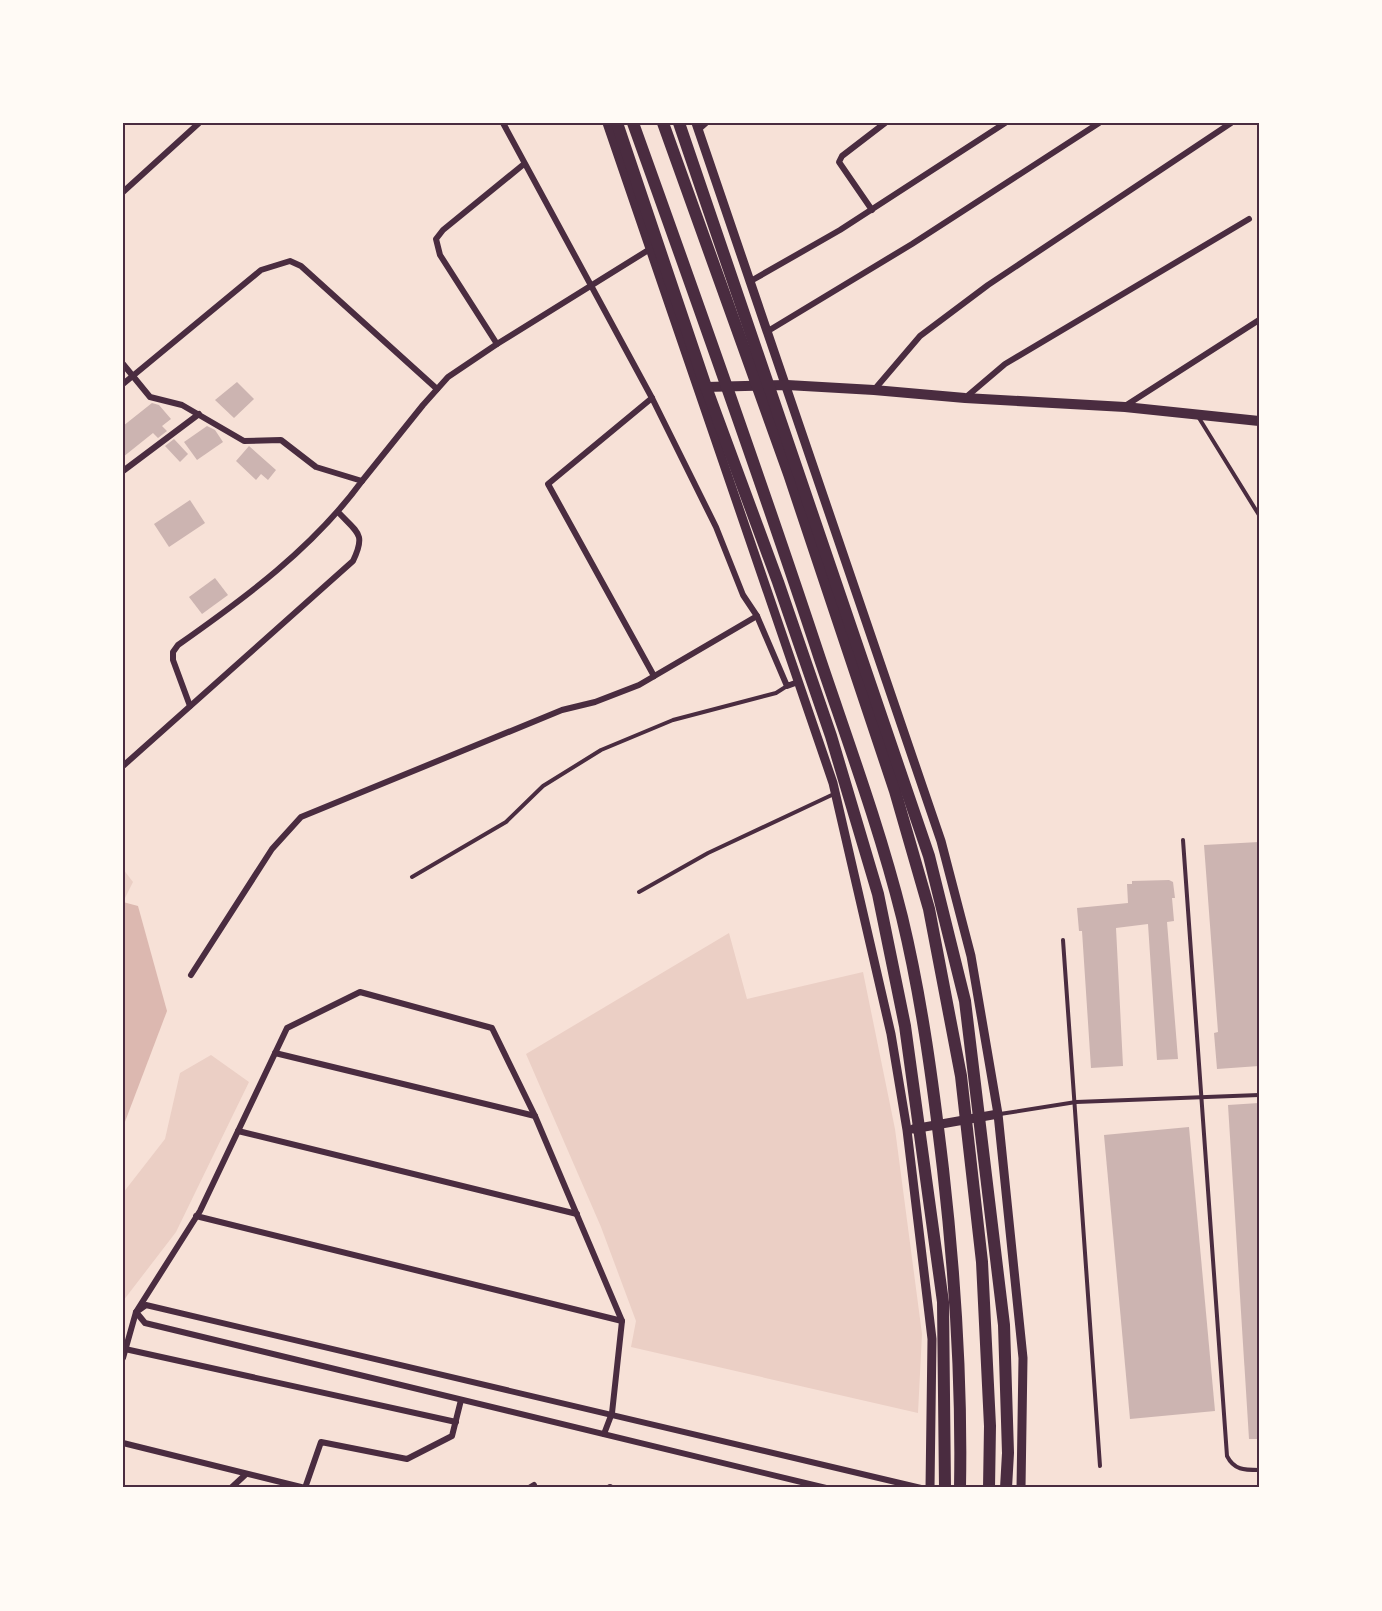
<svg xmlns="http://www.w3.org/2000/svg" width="1382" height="1611" viewBox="0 0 1382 1611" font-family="Mulish,sans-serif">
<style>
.green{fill:#ebcfc5}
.water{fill:#dcb8b0}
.building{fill:#ccb4b1}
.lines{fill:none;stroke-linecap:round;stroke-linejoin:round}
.service{stroke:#4a2c40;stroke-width:4}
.minor{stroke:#4a2c40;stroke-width:6}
.tertiary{stroke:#4a2c40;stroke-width:9}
.secondary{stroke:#4a2c40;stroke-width:10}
.trunk{stroke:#4a2c40;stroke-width:12}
.neatline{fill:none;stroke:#4a2c40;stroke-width:2}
</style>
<rect width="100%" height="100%" fill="#f7e1d7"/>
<g class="green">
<polygon points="123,869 133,882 123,902"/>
<polygon points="729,933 747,999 863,972 895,1129 922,1334 918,1413 631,1347 636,1321 601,1227 526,1054"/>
<polygon points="211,1055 249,1082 176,1232 123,1301 123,1193 165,1139 180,1073"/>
</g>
<polygon class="water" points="123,902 138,906 167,1011 123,1127"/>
<g class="building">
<polygon points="237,382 254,399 234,418 215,400"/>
<polygon points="152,403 159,405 171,419 162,426 167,431 158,438 153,433 123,457 123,426"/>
<polygon points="207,426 215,430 223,442 197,460 184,442"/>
<polygon points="174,439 188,454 180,462 165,446"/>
<polygon points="249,446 276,470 268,480 261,474 256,480 236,461"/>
<polygon points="190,500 205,523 169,547 154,524"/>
<polygon points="215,578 228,595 202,614 189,597"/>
<polygon points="1259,842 1259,1066 1217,1069 1214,1033 1218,1032 1204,845"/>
<polygon points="1169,880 1173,882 1175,898 1172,898 1174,921 1167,922 1178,1059 1157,1060 1148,924 1116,928 1123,1066 1091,1068 1082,931 1079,931 1077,908 1128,903 1127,884 1132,884 1132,881"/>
<polygon points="1259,1103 1259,1439 1249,1439 1228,1105"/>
<polygon points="1189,1127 1215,1411 1130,1419 1104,1135"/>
</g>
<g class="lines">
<g class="service">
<polyline points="1199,418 1259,515"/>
<path d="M1183 840 1227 1456C1234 1470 1244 1470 1259 1470"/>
<polyline points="412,877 506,822 543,786 601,750 673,720 776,693 787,686"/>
<polyline points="639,892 708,853 836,793"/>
<polyline points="1063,940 1100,1466"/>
<polyline points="1000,1114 1076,1102 1259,1095"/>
</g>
<g class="minor">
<polyline points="503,123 652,398 716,527 743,595 757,616 787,686 798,682"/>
<polyline points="698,130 706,123"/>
<polyline points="123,192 199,123"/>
<polyline points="872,210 839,162 842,156 885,123"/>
<polyline points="749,282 840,230 1005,123"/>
<polyline points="768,331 912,244 1099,123"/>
<polyline points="497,344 440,255 436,239 443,230 524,164"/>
<path d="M123 364 150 397 182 405 244 441 281 440 316 467 362 481C313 548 245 598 178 645L173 652V660L190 706"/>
<polyline points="123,384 261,270 290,261 301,266 437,389"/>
<polyline points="874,390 920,336 988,285 1231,123"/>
<polyline points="652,398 548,484 654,676"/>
<polyline points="965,398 1005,364 1249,219"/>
<polyline points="1125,406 1259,320"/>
<polyline points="123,471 199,414"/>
<polyline points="362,481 423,405 448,377 497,344 650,249"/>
<path d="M123 766 353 561C366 534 358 533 339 513"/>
<polyline points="191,975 272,849 301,817 562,710 595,702 639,685 757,616"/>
<polyline points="275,1053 535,1116"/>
<polyline points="238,1131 577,1214"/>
<polyline points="196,1216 622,1321"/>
<polyline points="139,1310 146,1305 921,1488"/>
<polyline points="136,1312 145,1323 826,1488"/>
<polyline points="125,1349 456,1422"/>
<polyline points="123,1358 136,1312 200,1211 287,1028 360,992 492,1028 535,1116 622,1321 612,1413 604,1434"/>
<polyline points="123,1443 305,1488"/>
<polyline points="231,1488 245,1475"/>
<polyline points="305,1488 321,1442 407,1459 452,1436 461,1400"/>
<polyline points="529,1488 534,1485"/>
<polyline points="610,1488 610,1487"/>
</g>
<g class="tertiary">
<polyline points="607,123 833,783 891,1034 907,1130 932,1339 930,1488"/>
<polyline points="696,123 941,841 971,956 998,1114 1023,1358 1021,1488"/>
<polyline points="913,1129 998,1114"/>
</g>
<polyline class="secondary" points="706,387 787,385 874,390 965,398 1125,407 1259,421"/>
<g class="trunk">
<polyline points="617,123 706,387 778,582 831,736 878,894 905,1026 943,1302 945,1488"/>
<path d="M633 123C697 301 761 480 820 659 849 745 880 829 902 917 922 1000 933 1084 943 1169 955 1275 962 1381 960 1488"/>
<polyline points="663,123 789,474 895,791 929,909 961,1076 982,1262 990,1426 989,1488"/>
<polyline points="679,123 929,856 965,1001 1004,1325 1008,1453 1006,1488"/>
</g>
</g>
<rect width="1382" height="1611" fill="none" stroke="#fffaf5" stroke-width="249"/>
<rect x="124" y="124" width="1134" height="1362" class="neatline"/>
</svg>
